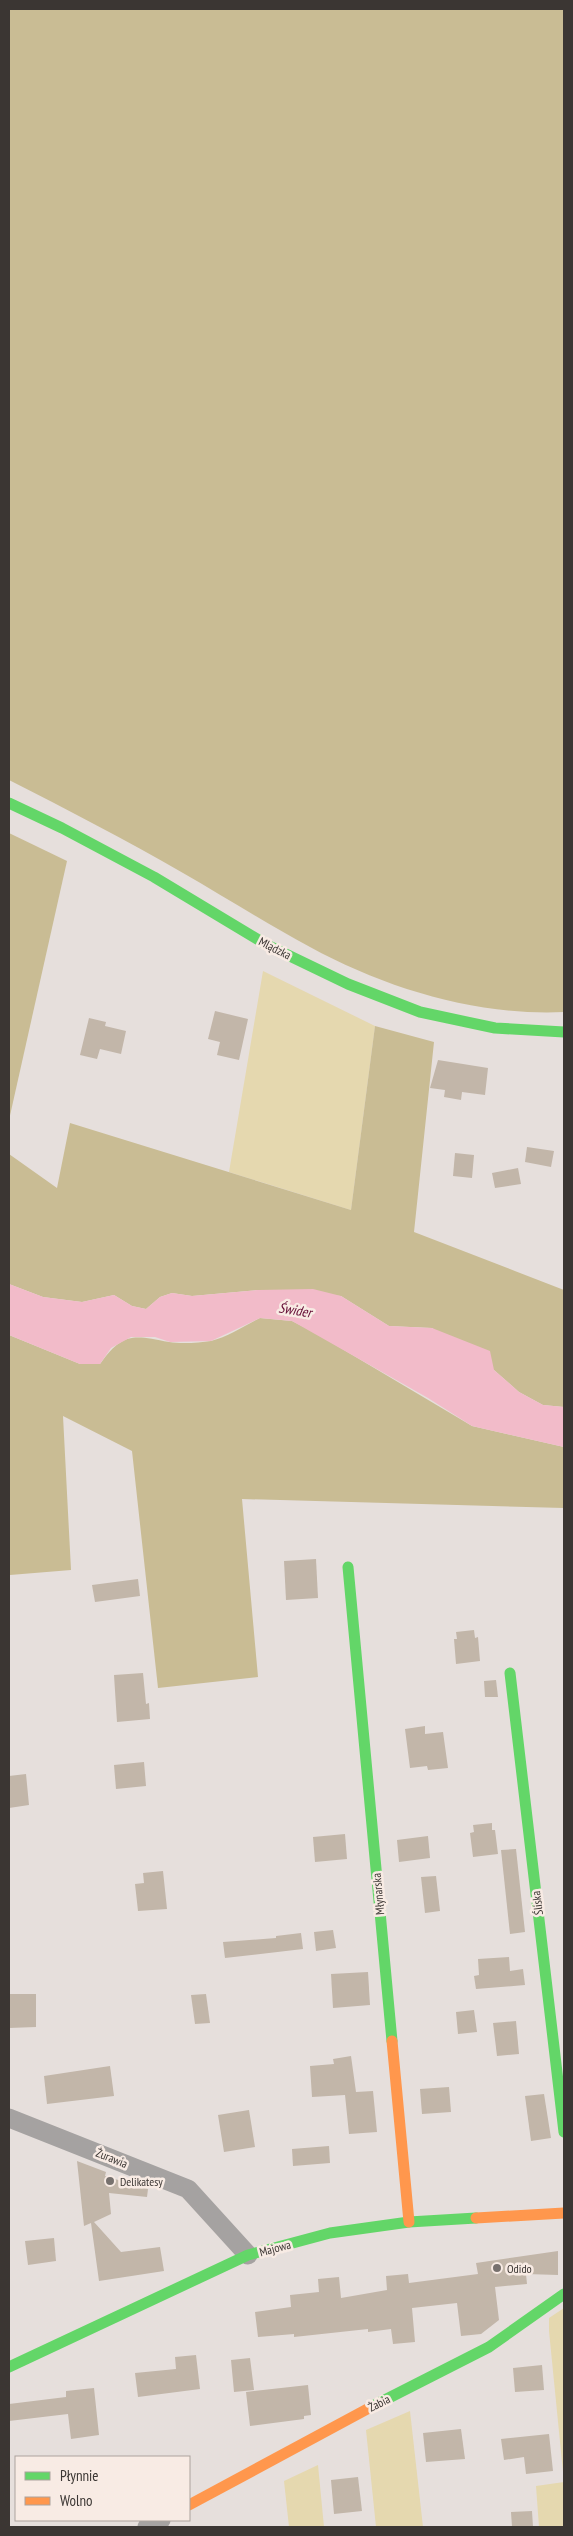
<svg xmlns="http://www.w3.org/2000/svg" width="573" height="2536" viewBox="0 0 573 2536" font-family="'PT Sans Narrow',sans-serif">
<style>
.green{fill:#e5d8af}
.forest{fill:#c9bc94}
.water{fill:#f2bbc9}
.building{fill:#c2b6a9}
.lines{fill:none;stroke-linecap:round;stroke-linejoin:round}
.street{stroke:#a5a2a1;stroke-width:19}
.fast{stroke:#63d668;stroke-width:11}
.slow{stroke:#ff974d;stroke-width:11}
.poi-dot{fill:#77716e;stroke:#f8ebe4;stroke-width:2}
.labels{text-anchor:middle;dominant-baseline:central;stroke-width:5;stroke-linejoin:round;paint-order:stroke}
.street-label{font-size:12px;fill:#3b3633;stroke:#f8ebe4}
.poi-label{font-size:12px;fill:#3b3633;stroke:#f8ebe4;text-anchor:start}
.water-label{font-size:14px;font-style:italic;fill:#600630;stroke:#f8ebe4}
</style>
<rect width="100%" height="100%" fill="#e6dfdc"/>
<g class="green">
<polygon points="263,971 375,1026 351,1210 229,1172"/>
<polygon points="564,2308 564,2527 539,2527 536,2486 564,2482 549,2331 549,2318"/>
<polygon points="410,2411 423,2527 376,2527 366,2430"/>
<polygon points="318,2465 324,2527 289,2527 284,2481"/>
</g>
<g class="forest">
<path d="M9 9H564V1012C477 1016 387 989 310 947 267 924 225 897 183 873 126 840 68 810 9 780Z"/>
<polygon points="9,833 67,861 9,1120"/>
<polygon points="375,1026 434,1042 414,1232 564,1290 564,1407 543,1405 519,1392 494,1370 432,1328 389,1326 341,1296 258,1290 192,1296 172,1293 160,1297 146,1309 132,1306 114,1295 82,1302 43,1297 9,1284 9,1154 57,1188 70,1123 351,1210"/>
<path d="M260 1318 292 1321 312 1331 472 1426 564 1447V1508L242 1499 258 1677 158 1688 132 1451 63 1416 71 1570 10 1575 9 1335 80 1364H100C123 1332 133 1335 169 1342 180 1344 199 1343 211 1341 228 1337 244 1326 260 1318Z"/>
</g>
<polygon class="water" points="9,1284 43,1297 82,1302 114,1295 132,1306 146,1309 160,1297 172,1293 192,1296 258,1290 313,1289 341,1296 389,1326 432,1328 490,1351 494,1370 519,1392 543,1405 564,1407 564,1447 472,1426 428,1398 292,1321 260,1318 211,1341 170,1342 155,1337 131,1337 111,1348 100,1364 80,1364 9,1335"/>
<g class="building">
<polygon points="215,1011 248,1019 239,1060 217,1055 220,1042 208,1039"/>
<polygon points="89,1018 106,1022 105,1026 126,1031 121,1054 100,1049 97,1059 80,1055"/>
<polygon points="438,1060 488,1068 485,1095 462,1092 461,1100 444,1097 445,1090 430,1088"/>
<polygon points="527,1147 554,1151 551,1167 525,1162"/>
<polygon points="455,1153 474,1155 472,1178 453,1176"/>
<polygon points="518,1168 521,1184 495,1188 492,1173"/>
<polygon points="316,1559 318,1598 286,1600 284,1561"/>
<polygon points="138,1579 140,1596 95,1602 92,1585"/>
<polygon points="474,1630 475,1638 478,1637 480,1661 456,1664 454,1639 457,1639 456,1632"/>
<polygon points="143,1673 146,1704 149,1703 150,1719 117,1722 114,1675"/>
<polygon points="496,1680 498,1697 485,1697 484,1681"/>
<polygon points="425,1726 425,1734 443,1732 448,1768 428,1770 427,1766 410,1768 405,1729"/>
<polygon points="144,1762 146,1786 116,1789 114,1765"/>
<polygon points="26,1774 29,1805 9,1808 9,1776"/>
<polygon points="492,1823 492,1830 495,1830 498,1854 473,1857 470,1833 474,1832 473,1825"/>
<polygon points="345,1834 347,1859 315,1862 313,1837"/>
<polygon points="428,1836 430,1858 399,1862 397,1840"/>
<polygon points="516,1849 525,1932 510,1934 501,1850"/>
<polygon points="163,1871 167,1909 138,1911 135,1884 144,1883 143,1873"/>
<polygon points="436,1876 440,1911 425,1913 421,1877"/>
<polygon points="333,1930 336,1948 316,1951 314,1932"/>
<polygon points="301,1933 303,1949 225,1958 223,1942 276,1938 276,1936"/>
<polygon points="509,1957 510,1971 523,1969 525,1985 476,1989 474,1976 479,1975 478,1959"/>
<polygon points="368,1972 370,2005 333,2008 331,1974"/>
<polygon points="9,1994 36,1994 36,2027 9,2028"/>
<polygon points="206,1994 210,2023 195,2024 191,1995"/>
<polygon points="474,2010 477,2032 458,2034 456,2012"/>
<polygon points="516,2021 519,2054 497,2056 493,2023"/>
<polygon points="351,2056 356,2092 373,2091 377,2132 349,2134 345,2095 312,2097 310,2066 334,2064 333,2059"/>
<polygon points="110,2066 114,2096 47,2104 44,2076"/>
<polygon points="449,2087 451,2112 422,2114 420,2089"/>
<polygon points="544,2094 551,2138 531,2141 525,2096"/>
<polygon points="249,2110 255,2147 224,2152 218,2115"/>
<polygon points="329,2146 330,2163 293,2166 292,2149"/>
<polygon points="77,2161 106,2172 105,2176 148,2189 147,2197 109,2193 111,2214 94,2222 121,2252 160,2247 164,2271 99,2281 91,2223 84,2226"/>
<polygon points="54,2238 56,2261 28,2265 25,2241"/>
<polygon points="558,2251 558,2275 526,2274 527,2284 495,2287 499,2320 481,2334 461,2336 457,2303 412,2308 415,2342 393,2344 391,2329 368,2332 368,2329 294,2337 294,2334 258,2337 255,2312 291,2307 290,2295 319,2292 318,2279 339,2277 341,2298 387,2290 386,2276 408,2274 409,2283 478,2274 476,2263"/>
<polygon points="196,2355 200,2389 138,2397 135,2373 176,2369 175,2357"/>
<polygon points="250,2358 254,2390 234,2392 231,2360"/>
<polygon points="542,2365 544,2390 515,2392 513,2368"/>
<polygon points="308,2385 311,2415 304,2416 304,2419 250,2426 246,2392"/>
<polygon points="94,2388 99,2435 71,2439 68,2414 9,2421 9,2404 66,2397 66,2391"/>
<polygon points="461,2429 465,2459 426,2462 423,2433"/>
<polygon points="549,2434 553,2471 526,2474 524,2457 504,2460 501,2439"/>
<polygon points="358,2477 362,2511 334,2514 331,2480"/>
<polygon points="532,2511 533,2527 512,2527 511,2512"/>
</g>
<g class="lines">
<g class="street">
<polyline points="9,2118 188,2189 248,2255"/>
<polyline points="147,2527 161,2520"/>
</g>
<g class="fast">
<polyline points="9,803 62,828 154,877 267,945 348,984 420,1012 495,1028 564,1032"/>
<polyline points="348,1567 392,2041"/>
<polyline points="510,1673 564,2132"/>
<polyline points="9,2367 248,2255 330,2233 409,2222 476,2218"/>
<polyline points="371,2407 489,2347 564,2294"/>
</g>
<g class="slow">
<polyline points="392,2041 409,2222"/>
<polyline points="476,2218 564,2213"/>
<polyline points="189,2505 371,2407"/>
</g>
</g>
<g class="poi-dot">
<circle cx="110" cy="2181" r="5"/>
<circle cx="497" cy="2268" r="5"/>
</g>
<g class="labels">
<g class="street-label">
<text transform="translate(275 948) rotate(27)">Mlądzka</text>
<text transform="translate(378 1894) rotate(-95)">Młynarska</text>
<text transform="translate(537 1903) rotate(-97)">Śliska</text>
<text transform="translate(112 2158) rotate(22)">Żurawia</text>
<text transform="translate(275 2248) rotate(-15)">Majowa</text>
<text transform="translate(379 2403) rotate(-27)">Żabia</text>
</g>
<g class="poi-label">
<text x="120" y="2181">Delikatesy</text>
<text x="507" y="2268">Odido</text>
</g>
<g class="water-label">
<text transform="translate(295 1310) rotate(9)">Świder</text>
</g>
</g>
<rect width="573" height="2536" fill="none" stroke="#3b3633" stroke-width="20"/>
<rect x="15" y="2456" width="175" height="65" fill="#f8ebe4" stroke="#aca39d"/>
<rect x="25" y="2472" width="25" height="8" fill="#63d668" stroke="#aca39d"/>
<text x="60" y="2481" font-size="15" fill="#3b3633">Płynnie</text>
<rect x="25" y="2497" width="25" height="8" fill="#ff974d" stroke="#aca39d"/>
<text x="60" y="2506" font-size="15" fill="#3b3633">Wolno</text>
</svg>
